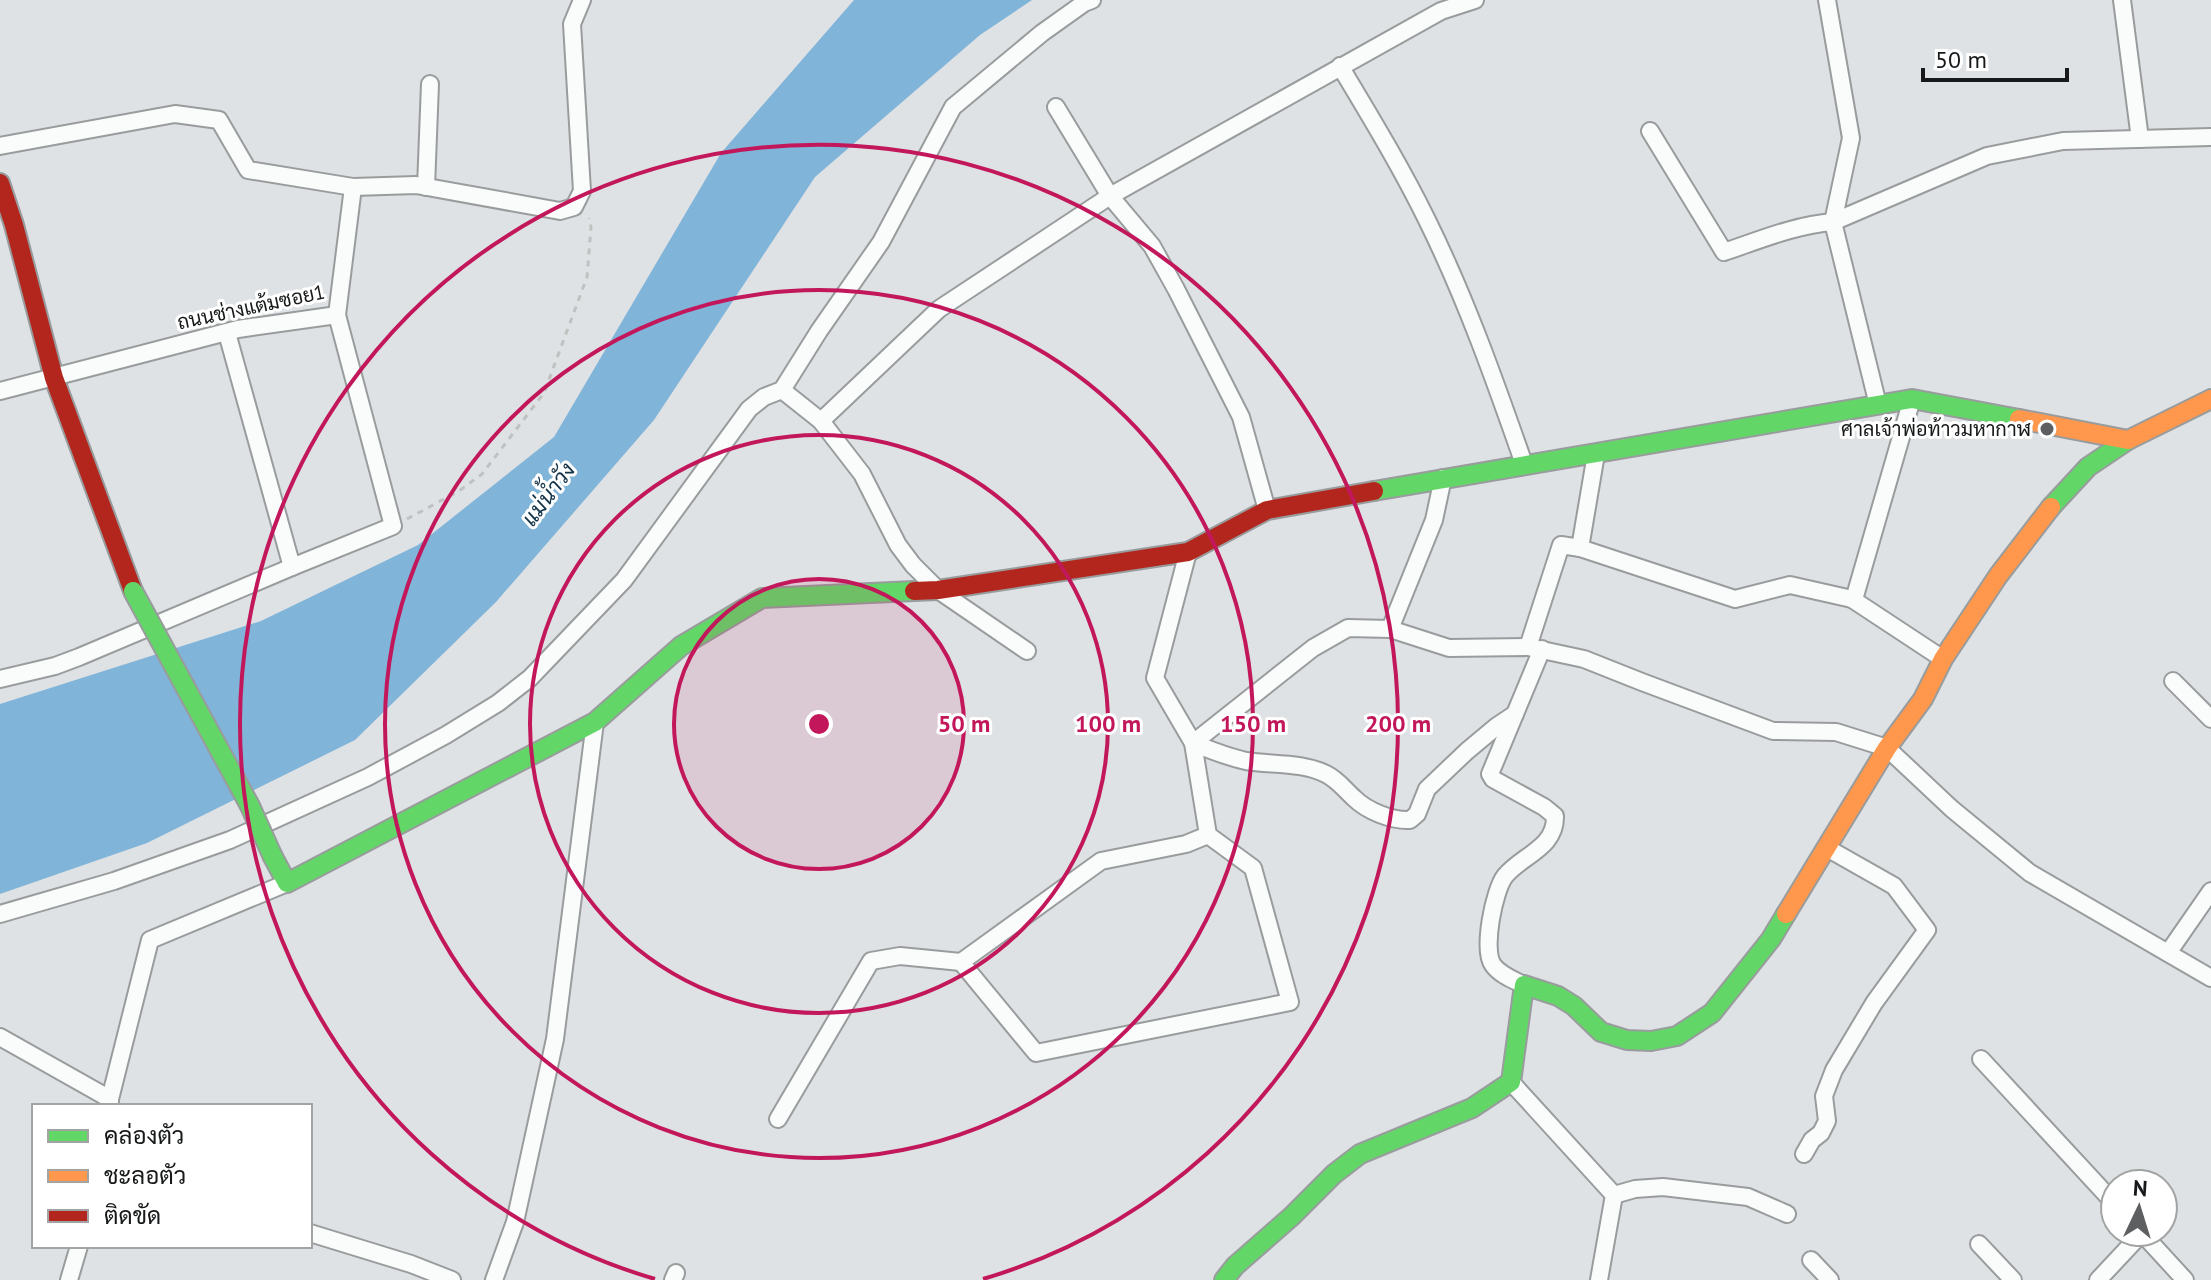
<svg xmlns="http://www.w3.org/2000/svg" width="2211" height="1280" viewBox="0 0 2211 1280" font-family="'PT Sans',Sarabun,sans-serif">
<style>
.water{fill:#81b4d9}
.lines{fill:none;stroke-linecap:round;stroke-linejoin:round}
.street-casing{stroke:#999c9d;stroke-width:20}
.fast-casing{stroke:#999c9d;stroke-width:22}
.slow-casing{stroke:#999c9d;stroke-width:22}
.jam-casing{stroke:#999c9d;stroke-width:22}
.path{stroke:#c0c1c1;stroke-width:3;stroke-dasharray:6 6;stroke-linecap:butt}
.street{stroke:#fafbfb;stroke-width:16}
.fast{stroke:#63d668;stroke-width:18}
.slow{stroke:#ff974d;stroke-width:18}
.jam{stroke:#b3261e;stroke-width:18}
.fast-bridge-casing{stroke:#999c9d;stroke-width:22;stroke-linecap:butt}
.fast-bridge{stroke:#63d668;stroke-width:18}
.ring{fill:none;stroke:#c2185b;stroke-width:4}
.poi-dot{fill:#5d5f61;stroke:#fff;stroke-width:3}
.labels{text-anchor:middle;dominant-baseline:central;stroke-width:6;stroke-linejoin:round;paint-order:stroke}
.street-label{font-size:20px;fill:#17191a;stroke:#fff}
.poi-label{font-size:20px;fill:#17191a;stroke:#fff;text-anchor:end}
.water-label{font-size:22px;font-style:italic;fill:#143349;stroke:#fff}
.centre{fill:#c2185b;stroke:#fff;stroke-width:4}
.ring-label{font-size:24px;text-anchor:middle;font-weight:bold;fill:#c2185b;stroke:#fff;stroke-width:6;stroke-linejoin:round;paint-order:stroke}
</style>
<rect width="100%" height="100%" fill="#dfe2e4"/>
<polygon class="water" points="854,0 1032,0 980,35 815,177 654,420 496,602 355,740 147,843 0,894 0,704 261,621 418,545 554,437 721,153"/>
<g class="lines">
<g class="street-casing">
<g id="street">
<polyline points="1827,0 1851,138 1833,222 1878,405"/>
<polyline points="2122,0 2140,139"/>
<path d="M1340 66C1370 116 1401 167 1427 220 1466 299 1495 381 1524 464"/>
<polyline points="1056,107 1110,196 1152,246 1176,289 1241,417 1267,510"/>
<path d="M1650 131 1724 252C1760 240 1795 225 1833 222L1987 156 2063 141 2211 137"/>
<polyline points="0,146 175,114 219,120 248,170 353,187 416,185 560,211 574,207 582,191 572,24 582,0"/>
<polyline points="426,187 430,84"/>
<polyline points="227,333 292,567"/>
<polyline points="782,390 821,421"/>
<polyline points="0,391 238,329 337,315 353,187"/>
<polyline points="1596,454 1580,548 1735,599 1790,585 1852,599 1855,596 1912,399"/>
<polyline points="1188,552 1155,678 1193,743 1208,835 1253,868 1290,1002 1036,1053 961,962 1101,861 1186,844 1208,835"/>
<polyline points="1852,599 1943,659"/>
<polyline points="1390,629 1434,520 1443,478"/>
<polyline points="1528,647 1561,545 1580,548"/>
<polyline points="1027,651 938,590 913,565 898,545 862,474 821,421 939,309 1110,196 1441,11 1475,0"/>
<polyline points="0,679 55,666 79,657 292,567 393,526 337,315"/>
<polyline points="2173,681 2211,719"/>
<polyline points="1193,743 1313,648 1348,628 1390,629 1449,648 1528,647 1584,659 1642,682 1773,731 1836,732 1887,748 1952,809 2030,873 2211,978"/>
<path d="M1193 743C1210 750 1228 757 1246 761 1272 765 1302 762 1326 774 1338 780 1344 789 1354 798 1367 811 1392 821 1410 820L1417 814 1427 789 1467 751 1497 726 1515 714"/>
<polyline points="0,914 114,881 230,840 368,777 446,735 498,703 530,678 624,580 749,409 764,397 782,390 819,331 881,242 953,107 1042,33 1084,3 1092,0"/>
<polyline points="2168,953 2211,891"/>
<path d="M1524 985C1514 980 1500 975 1493 965 1482 950 1494 890 1505 876 1522 855 1556 848 1555 816L1544 807 1493 779 1490 774 1542 649"/>
<polyline points="0,1037 110,1099"/>
<polyline points="1981,1059 2115,1204"/>
<polyline points="1511,1082 1614,1195 1599,1280"/>
<polyline points="110,1106 110,1099 150,940 287,883"/>
<polyline points="778,1119 871,961 900,956 961,962"/>
<polyline points="1804,1154 1812,1140 1821,1133 1827,1121 1824,1096 1834,1070 1874,1003 1927,930 1894,886 1827,848"/>
<polyline points="1614,1195 1635,1189 1663,1187 1748,1197 1787,1214"/>
<polyline points="2141,1232 2185,1280"/>
<polyline points="310,1233 411,1264 452,1280"/>
<polyline points="1979,1244 2013,1280"/>
<polyline points="1811,1260 1830,1280"/>
<polyline points="69,1280 79,1246"/>
<polyline points="494,1280 515,1222 555,1039 595,722"/>
<polyline points="673,1280 676,1273"/>
<polyline points="2098,1280 2142,1233"/>
</g>
</g>
<g class="fast-casing">
<g id="fast">
<polyline points="1374,491 1912,399 2019,419"/>
<polyline points="2051,507 2088,467 2128,440"/>
<polyline points="273,857 287,883 595,722 681,646 762,598 914,591"/>
<polyline points="1224,1280 1235,1266 1292,1216 1334,1174 1360,1154 1472,1108 1511,1082 1524,985 1558,996 1574,1006 1601,1032 1627,1040 1651,1041 1677,1036 1712,1013 1771,939 1786,914"/>
</g>
</g>
<g class="slow-casing">
<g id="slow">
<polyline points="2019,419 2128,440 2211,399"/>
<polyline points="1786,914 1887,748 1923,699 1943,659 1998,576 2051,507"/>
</g>
</g>
<g class="jam-casing">
<g id="jam">
<polyline points="0,183 14,225 54,378 133,591"/>
<polyline points="914,591 938,590 1188,552 1267,510 1374,491"/>
</g>
</g>
<polyline class="path" points="407,519 459,491 482,474 544,393 587,277 591,227 589,218"/>
<use href="#street" class="street"/>
<use href="#fast" class="fast"/>
<use href="#slow" class="slow"/>
<use href="#jam" class="jam"/>
<g class="fast-bridge-casing">
<polyline id="fast-bridge" points="133,591 250,806 273,857"/>
</g>
<use href="#fast-bridge" class="fast-bridge"/>
</g>
<circle cx="819" cy="724" r="145" fill="#c2185b" fill-opacity=".12"/>
<g class="ring">
<circle cx="819" cy="724" r="145"/>
<circle cx="819" cy="724" r="289"/>
<circle cx="819" cy="724" r="434"/>
<path d="M655 1279A579 579 0 1 1 983 1279"/>
</g>
<circle class="poi-dot" cx="2047" cy="429" r="8"/>
<g class="labels">
<g class="street-label">
<text transform="translate(251 307) rotate(-12)">ถนนช่างแต้มซอย1</text>
</g>
<g class="poi-label">
<text x="2031" y="429">ศาลเจ้าพ่อท้าวมหากาฬ</text>
</g>
<g class="water-label">
<text transform="translate(548 494) rotate(-53)">แม่น้ำวัง</text>
</g>
</g>
<circle cx="819" cy="724" r="12" class="centre"/>
<g class="ring-label">
<text x="964" y="732">50 m</text>
<text x="1108" y="732">100 m</text>
<text x="1253" y="732">150 m</text>
<text x="1398" y="732">200 m</text>
</g>
<rect x="32" y="1104" width="280" height="144" fill="#ffffff" stroke="#a2a3a3" stroke-width="2"/>
<rect x="48" y="1130" width="40" height="12" fill="#63d668" stroke="#a2a3a3" stroke-width="2"/>
<text x="104" y="1144" font-size="24" fill="#17191a">คล่องตัว</text>
<rect x="48" y="1170" width="40" height="12" fill="#ff974d" stroke="#a2a3a3" stroke-width="2"/>
<text x="104" y="1184" font-size="24" fill="#17191a">ชะลอตัว</text>
<rect x="48" y="1210" width="40" height="12" fill="#b3261e" stroke="#a2a3a3" stroke-width="2"/>
<text x="104" y="1224" font-size="24" fill="#17191a">ติดขัด</text>
<g transform="translate(2139 1208) rotate(4)"><circle r="38" fill="#ffffff" stroke="#a2a3a3" stroke-width="2"/>
<path d="M0-6L14 30L0 20L-14 30Z" fill="#5d5f61"/>
<text y="-12" font-size="22" font-weight="bold" text-anchor="middle" fill="#17191a">N</text>
</g>
<path d="M1923 68v12h144v-12" fill="none" stroke="#17191a" stroke-width="4"/>
<text x="1935" y="68" font-size="24" fill="#17191a" stroke="#ffffff" stroke-width="6" paint-order="stroke">50 m</text>
</svg>
